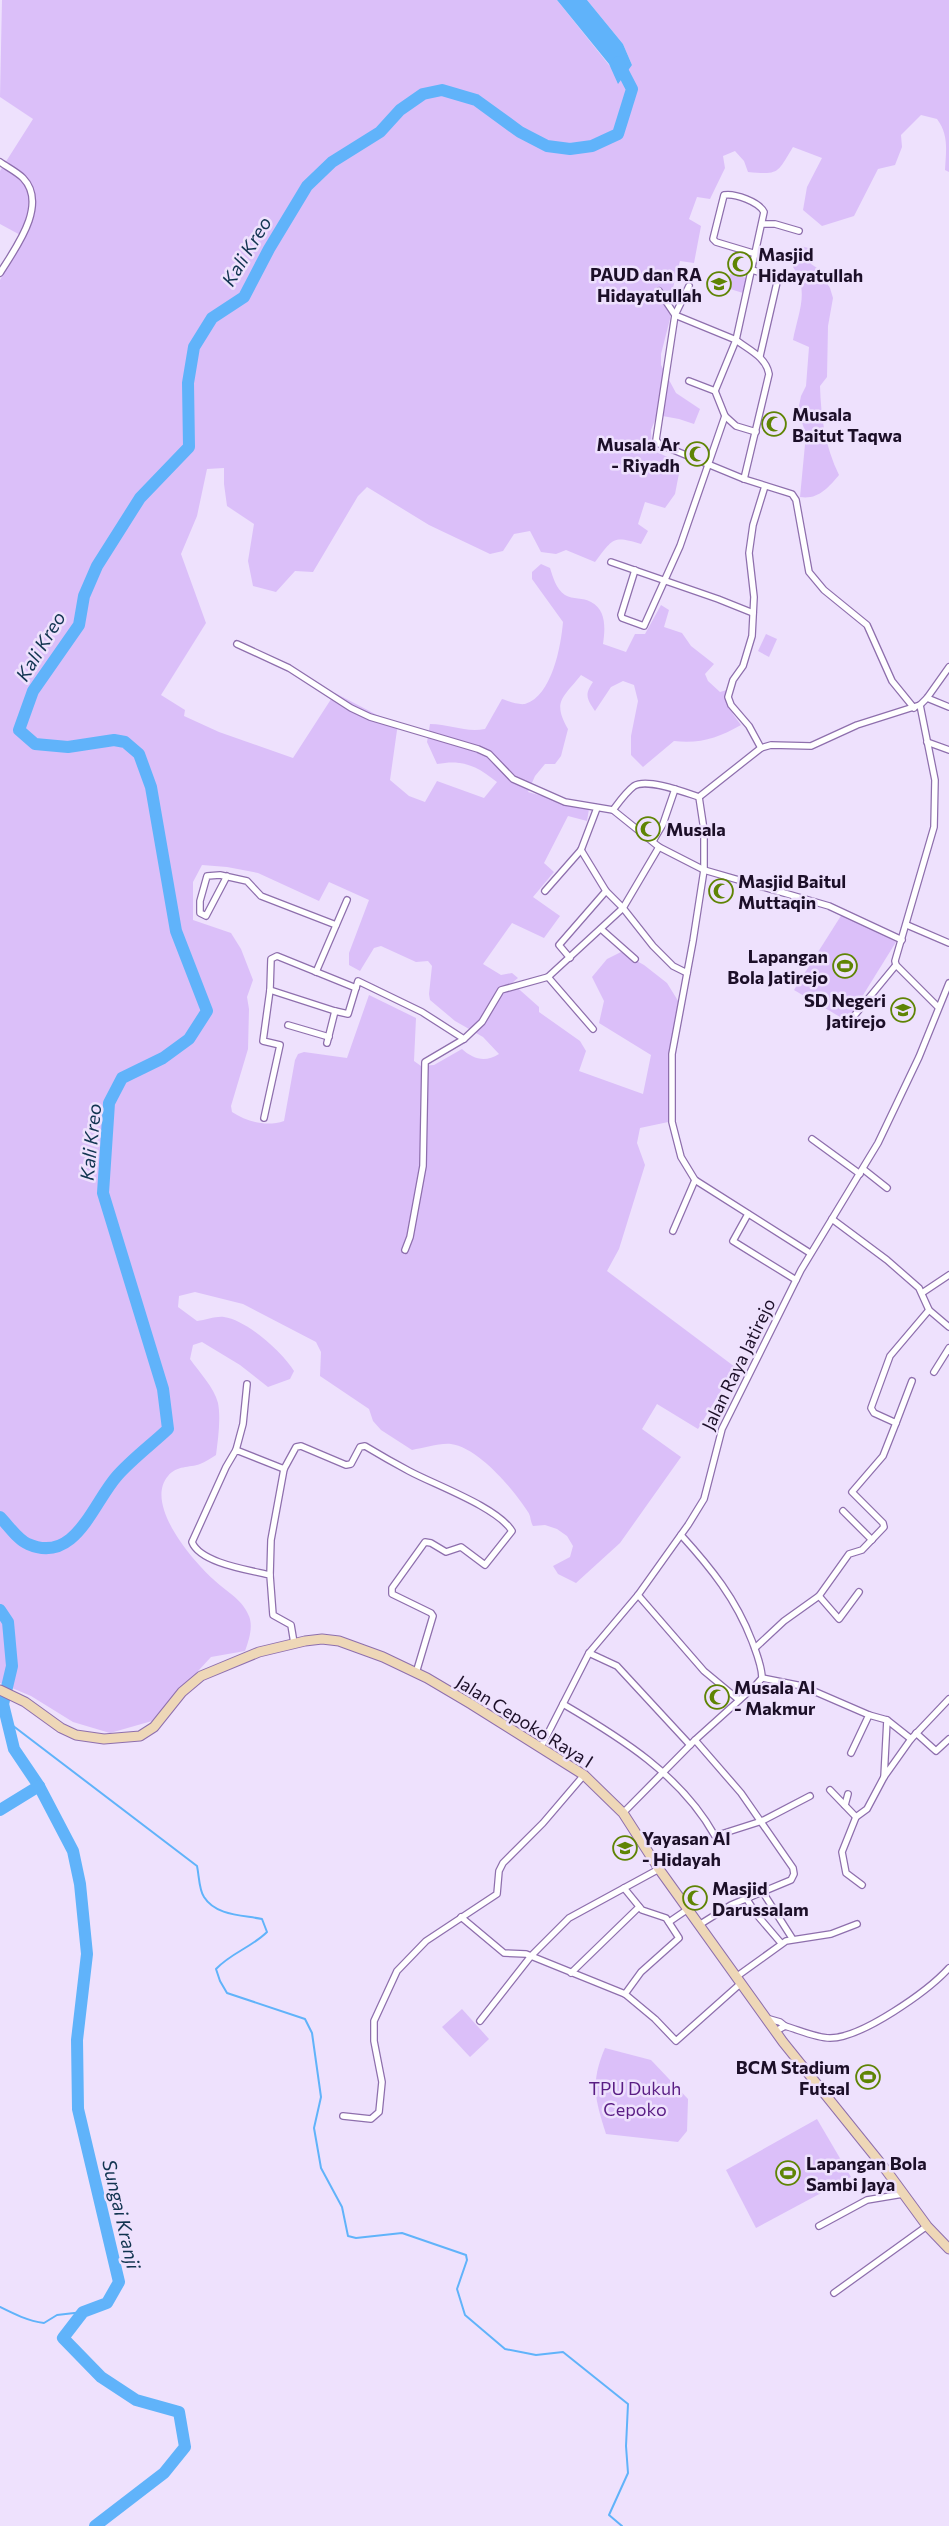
<svg xmlns="http://www.w3.org/2000/svg" width="949" height="2526" viewBox="0 0 949 2526" font-family="Commissioner,sans-serif">
<style>
.green{fill:#dbbff9;fill-rule:evenodd}
.water{fill:#60b3fa}
.lines{fill:none;stroke-linecap:round;stroke-linejoin:round}
.stream{stroke:#60b3fa;stroke-width:2}
.river{stroke:#60b3fa;stroke-width:12}
.minor-casing{stroke:#8e6fad;stroke-width:8}
.secondary-casing{stroke:#8e6fad;stroke-width:11}
.minor{stroke:#fff;stroke-width:5.5}
.secondary{stroke:#eed7b7;stroke-width:9}
.labels{text-anchor:middle;dominant-baseline:central;stroke-width:5;stroke-linejoin:round;paint-order:stroke}
.poi-label{font-size:18px;font-weight:bold;fill:#1c0f28;stroke:#eee1fd;text-anchor:start}
.street-label{font-size:18px;fill:#1c0f28;stroke:#eee1fd}
.park-label{font-size:18px;fill:#5a1e84;stroke:#eee1fd}
.water-label{font-size:19px;font-style:italic;fill:#113450;stroke:#eee1fd}
</style>
<rect width="100%" height="100%" fill="#eee1fd"/>
<g class="green">
<path d="M2 0H557L613 70 632 65 623 44 587 0H949V172L945 170C946 151 949 135 937 119L921 115 901 135 902 147 895 165 878 169 854 216 822 226 803 210 807 187 822 158 793 147C777 173 780 175 748 172L744 161 735 151 723 156 725 168 710 199 697 197 689 219 701 226 694 263 680 261 670 299V319L661 354V365L676 393 700 409 694 424 679 419 657 415 651 430 652 450 681 463 675 494 665 508 645 502 638 524 648 531 641 544C612 535 613 539 595 562L566 550 556 554 541 552 530 531 514 534 503 551 490 554 429 525 367 487 358 496 313 572 295 571 276 592 253 586 248 561 254 524 227 506 224 484V468L207 469 197 516 181 554 206 623 161 695 185 710 184 716 219 732 293 758 335 693 377 715 398 723 390 780 409 796 425 802 437 781 484 798 497 782C477 766 463 759 437 764L427 742 430 724C450 724 466 733 485 729L502 699C508 701 518 705 525 704 552 696 561 646 563 622L532 579V572L541 564 550 568C553 577 556 589 565 595 573 600 583 597 591 602 607 610 605 630 603 644L626 652 635 634H645L661 605 669 610 664 627 682 633 691 646 714 664 705 674 708 681 720 692 727 690C723 703 734 715 741 725 718 738 700 744 674 741L643 767 631 755V736L638 701 634 685 623 681 611 687 595 711C587 699 584 695 593 682L581 675C563 698 552 701 568 729L561 756 555 764H545L535 776 528 792 589 809 587 821 568 816 544 863 554 872 533 897 560 916 544 938 512 923 483 964 501 975 512 973 518 978 512 983 539 1007V1012L580 1041 586 1051 579 1071 643 1094 651 1055 599 1023 604 1001 592 977 607 959 621 952 644 965 667 983 680 1004 670 1058 673 1121 640 1128 637 1143 645 1165 619 1249 607 1271 735 1367 698 1429 657 1404 642 1429 681 1457 620 1543 576 1583 558 1574 553 1566 570 1557 573 1546 567 1536 557 1529 545 1525 533 1526C530 1521 531 1516 528 1512 513 1489 479 1448 451 1444 439 1443 424 1448 412 1450L381 1430 373 1421 369 1409 320 1376 321 1352 316 1342 243 1304 195 1292 179 1296 178 1307 197 1321C206 1320 216 1316 224 1317 247 1320 283 1353 294 1371L290 1379 268 1387 240 1365 202 1342 193 1345 190 1359C199 1372 214 1387 218 1403 221 1419 218 1439 216 1455 211 1458 205 1462 200 1464 189 1468 177 1465 168 1476 144 1504 192 1560 213 1579 224 1590 242 1599 248 1614 254 1625 249 1640 245 1651L211 1657 152 1721 110 1733 73 1722 31 1696 0 1683V280L24 237 0 224V171L33 119 0 97ZM202 865 227 867 258 873 319 901 329 882 369 900 349 953V965L360 971 374 948 381 946 416 962 428 961 432 966 429 994 430 1000 455 1021 483 1037 499 1054C485 1063 473 1059 462 1049L434 1065 421 1066 414 1061 416 1018 369 995 347 1058 304 1052 298 1054 295 1060 284 1121C267 1127 247 1122 232 1112L231 1106 248 1049 249 1009 247 997 253 980 241 949 231 933 193 920V882Z"/>
<path d="M799 246 814 249 811 264 817 268 830 288 833 298 828 326 827 377 820 386C821 418 825 446 839 475 828 488 818 500 800 497L806 434 798 411 801 396 806 386 809 347 793 340C798 313 810 291 793 267Z"/>
<polygon points="730,274 747,278 743,293 727,288"/>
<polygon points="766,634 777,639 769,657 758,651"/>
<polygon points="844,911 896,942 847,1021 794,990"/>
<polygon points="462,2009 489,2039 470,2057 442,2027"/>
<path d="M605 2048 651 2060 688 2099 687 2131 678 2142 606 2134C595 2099 590 2083 605 2048Z"/>
<polygon points="817,2119 851,2177 756,2228 726,2170"/>
</g>
<polygon class="water" points="557,0 587,0 623,44 632,65 618,84 609,64"/>
<g class="lines">
<g class="stream">
<path d="M8 1722 197 1866C199 1875 199 1890 204 1897 216 1916 243 1915 262 1919L267 1932C252 1947 231 1953 216 1969L220 1981 227 1993 305 2019 312 2033 321 2097 314 2128 321 2168 342 2207 348 2236 356 2238 402 2233 466 2255 467 2260 457 2289 465 2315 505 2349 536 2355 563 2352 628 2404 626 2446 628 2473 609 2515 622 2526"/>
<path d="M0 2307C14 2314 28 2321 44 2323L57 2315 83 2312"/>
</g>
<g class="river">
<path d="M0 1517C8 1525 18 1540 28 1544 75 1565 93 1503 117 1476 132 1459 151 1445 168 1429L163 1389 103 1193 109 1103 122 1078 163 1058 189 1039 207 1011 176 931 151 787 139 754 125 742 114 740 68 747 35 744 19 730 33 691 79 625 84 596 97 566 140 498 189 447 188 383 194 347 212 318 244 297 269 249 307 186 332 162 380 132 400 110 423 94 442 90 476 100 520 132 547 146 570 149 592 146 618 134 632 89 618 62"/>
<polyline points="0,1610 8,1622 12,1666 3,1704 14,1749 39,1786 73,1851 80,1884 87,1954 77,2040 78,2109 119,2282 107,2303 83,2312 63,2338 101,2377 136,2400 179,2412 185,2447 164,2473 95,2526"/>
<polyline points="0,1810 39,1786"/>
</g>
<g class="minor-casing">
<g id="minor">
<path d="M0 162C7 167 17 172 23 178 49 205 14 250 0 273"/>
<polyline points="763,224 775,224 799,231"/>
<polyline points="752,270 778,278 760,356"/>
<polyline points="689,286 675,315 736,340 715,391"/>
<polyline points="659,291 675,315 656,440 659,444 744,479 792,494 796,500 809,572 824,590 867,625 892,681 914,708"/>
<polyline points="725,416 736,426 756,432"/>
<path d="M744 479 769 374C766 357 749 350 736 340L764 212C759 202 735 193 724 195L713 239 716 242 756 254"/>
<polyline points="611,562 718,599 753,613"/>
<polyline points="635,570 621,615 622,618 644,626 680,546 725,416 715,391 689,381"/>
<polyline points="237,644 289,668 351,708 370,717 478,749 489,754 513,779 565,802 613,810 659,847 704,870 829,906 902,940"/>
<polyline points="927,698 949,707"/>
<polyline points="920,705 935,780 934,827 895,961 896,965 938,1007"/>
<polyline points="927,742 949,750"/>
<polyline points="761,748 749,726 731,705 728,697 733,680 743,666 752,636 754,597 749,553 753,525 765,486"/>
<polyline points="699,797 704,830 704,870 693,941 672,1054 672,1122 681,1157 695,1180 810,1253"/>
<polyline points="699,797 761,748 771,745 811,746 857,725 920,705 927,698 949,667"/>
<path d="M613 810C619 802 626 792 634 786 647 778 684 792 699 797"/>
<polyline points="653,841 663,824 675,789"/>
<polyline points="581,850 606,891 623,908 653,946 673,966 687,973"/>
<polyline points="227,876 206,916 200,913 200,901 207,876 220,875 247,881 261,896 336,925"/>
<polyline points="545,891 581,850 597,808"/>
<polyline points="907,925 949,943"/>
<polyline points="601,929 635,959"/>
<polyline points="570,958 559,945 606,891"/>
<polyline points="316,972 347,900"/>
<polyline points="270,990 335,1011"/>
<polyline points="854,1016 896,965"/>
<polyline points="288,1025 329,1037"/>
<polyline points="593,1029 548,977 623,908 659,847"/>
<polyline points="327,1043 335,1011 348,1014 358,981 422,1012 464,1039"/>
<polyline points="264,1118 280,1045 263,1041 270,990 271,959 277,956 356,988"/>
<polyline points="812,1139 860,1174"/>
<polyline points="863,1169 887,1188"/>
<polyline points="748,1214 733,1241 796,1280"/>
<polyline points="832,1219 887,1260 919,1288 929,1310 949,1327"/>
<polyline points="673,1231 695,1180"/>
<polyline points="405,1250 410,1237 423,1166 425,1062 464,1039 482,1022 501,990 548,977"/>
<polyline points="922,1293 949,1275"/>
<polyline points="934,1372 949,1348"/>
<polyline points="912,1381 896,1423 874,1413 871,1408 890,1356 929,1310"/>
<polyline points="236,1450 243,1424 247,1384"/>
<polyline points="843,1511 872,1540"/>
<polyline points="270,1575 271,1540 284,1469"/>
<polyline points="638,1595 704,1671 739,1700"/>
<polyline points="819,1596 849,1554 862,1550 884,1527 883,1523 852,1492 883,1456 896,1423"/>
<path d="M294 1643 291 1625 273 1615 270 1575C249 1570 200 1563 192 1542L226 1467 236 1450 284 1469 296 1447 301 1446 346 1465 351 1464 360 1447 365 1446C380 1455 394 1463 409 1471 435 1485 497 1507 512 1531L485 1565 461 1547 446 1552 431 1543 425 1542 392 1588V1594L431 1613 433 1616 416 1673"/>
<polyline points="755,1648 784,1621 819,1596 839,1619 859,1592"/>
<polyline points="589,1653 617,1666 690,1745"/>
<polyline points="762,1678 802,1686 869,1715 851,1753"/>
<path d="M563 1704C621 1738 681 1775 715 1836L762 1821 810 1796"/>
<polyline points="869,1715 887,1720 884,1777 911,1739 949,1699"/>
<polyline points="887,1720 911,1739"/>
<polyline points="916,1733 936,1751 949,1739"/>
<polyline points="695,1740 741,1793 793,1868 794,1874 791,1880 731,1905 699,1925"/>
<polyline points="541,1747 589,1653 638,1595 688,1525 704,1499 722,1429 801,1270 878,1143 919,1057 949,983"/>
<polyline points="830,1790 856,1817"/>
<polyline points="845,1805 848,1794"/>
<path d="M623 1813 695 1740 755 1686 762 1678C762 1666 756 1652 752 1641 736 1599 711 1568 681 1535"/>
<polyline points="862,1885 846,1873 842,1852 856,1817 867,1809 884,1777"/>
<polyline points="624,1888 642,1910 666,1918 679,1938 641,1972 625,1994"/>
<polyline points="762,1891 792,1938"/>
<polyline points="746,1898 757,1915 781,1943"/>
<polyline points="461,1917 504,1953 526,1954 625,1994 655,2019 676,2041 740,1984"/>
<polyline points="669,1922 688,1909"/>
<polyline points="571,1973 639,1907"/>
<polyline points="736,1977 786,1941 831,1934 857,1924"/>
<polyline points="766,2018 780,2022 785,2026"/>
<polyline points="480,2021 531,1956 569,1918 659,1869"/>
<path d="M776 2031 785 2026C799 2030 816 2038 830 2038 862 2038 928 1991 949 1968"/>
<polyline points="343,2116 371,2119 379,2112 382,2082 374,2041 374,2021 397,1971 426,1941 497,1894 499,1871 503,1863 543,1823 584,1775"/>
<polyline points="819,2226 867,2200 903,2194"/>
<polyline points="834,2293 927,2226"/>
</g>
</g>
<g class="secondary-casing">
<polyline id="secondary" points="0,1690 25,1702 61,1728 76,1735 104,1739 140,1736 154,1727 182,1692 201,1676 259,1652 305,1641 322,1639 339,1641 383,1657 427,1678 471,1704 584,1775 623,1813 659,1869 783,2042 886,2170 927,2226 949,2249"/>
</g>
<use href="#minor" class="minor"/>
<use href="#secondary" class="secondary"/>
</g>
<defs>
<g id="mosque-ring" transform="scale(1.25)"><circle r="9.5" fill="#eee1fd" stroke="#5f8404" stroke-width="1.5"/><path d="M3.5-4.9A6 6 0 1 0 3.5 4.9A5 5 0 1 1 3.5-4.9Z" fill="#5f8404"/></g>
<g id="school-ring" transform="scale(1.25)"><circle r="9.5" fill="#eee1fd" stroke="#5f8404" stroke-width="1.5"/><path d="M0-5L7-2L0 1L-7-2ZM-4 1L0 2.5L4 1V4Q0 6-4 4Z" fill="#5f8404"/></g>
<g id="stadium-ring" transform="scale(1.25)"><circle r="9.5" fill="#eee1fd" stroke="#5f8404" stroke-width="1.5"/><path d="M0-5a6.5 5 0 1 0 0 10a6.5 5 0 1 0 0-10ZM-3.5-1.8h7v3.6h-7Z" fill="#5f8404"/></g>
</defs>
<g fill-rule="evenodd">
<use href="#mosque-ring" x="740" y="264"/>
<use href="#school-ring" x="719" y="284"/>
<use href="#mosque-ring" x="774" y="424"/>
<use href="#mosque-ring" x="697" y="454"/>
<use href="#mosque-ring" x="648" y="829"/>
<use href="#mosque-ring" x="721" y="891"/>
<use href="#stadium-ring" x="845" y="966"/>
<use href="#school-ring" x="903" y="1010"/>
<use href="#mosque-ring" x="717" y="1697"/>
<use href="#school-ring" x="625" y="1848"/>
<use href="#mosque-ring" x="695" y="1898"/>
<use href="#stadium-ring" x="868" y="2077"/>
<use href="#stadium-ring" x="788" y="2173"/>
</g>
<g class="labels">
<g class="poi-label">
<text x="758" y="254">Masjid<tspan x="758" dy="21">Hidayatullah</tspan></text>
<text x="702" y="274" text-anchor="end">PAUD dan RA<tspan x="702" dy="21">Hidayatullah</tspan></text>
<text x="792" y="414">Musala<tspan x="792" dy="21">Baitut Taqwa</tspan></text>
<text x="680" y="444" text-anchor="end">Musala Ar<tspan x="680" dy="21">- Riyadh</tspan></text>
<text x="666" y="829">Musala</text>
<text x="738" y="881">Masjid Baitul<tspan x="738" dy="21">Muttaqin</tspan></text>
<text x="828" y="956" text-anchor="end">Lapangan<tspan x="828" dy="21">Bola Jatirejo</tspan></text>
<text x="886" y="1000" text-anchor="end">SD Negeri<tspan x="886" dy="21">Jatirejo</tspan></text>
<text x="734" y="1687">Musala Al<tspan x="734" dy="21">- Makmur</tspan></text>
<text x="642" y="1838">Yayasan Al<tspan x="642" dy="21">- Hidayah</tspan></text>
<text x="712" y="1888">Masjid<tspan x="712" dy="21">Darussalam</tspan></text>
<text x="850" y="2067" text-anchor="end">BCM Stadium<tspan x="850" dy="21">Futsal</tspan></text>
<text x="806" y="2163">Lapangan Bola<tspan x="806" dy="21">Sambi Jaya</tspan></text>
</g>
<g class="street-label">
<text transform="translate(738 1364) rotate(-64)">Jalan Raya Jatirejo</text>
<text transform="translate(525 1721) rotate(32)">Jalan Cepoko Raya I</text>
</g>
<g class="park-label">
<text x="635" y="2088">TPU Dukuh<tspan x="635" dy="21">Cepoko</tspan></text>
</g>
<g class="water-label">
<text transform="translate(246 251) rotate(-59)">Kali Kreo</text>
<text transform="translate(40 646) rotate(-59)">Kali Kreo</text>
<text transform="translate(90 1142) rotate(-84)">Kali Kreo</text>
<text transform="translate(122 2214) rotate(77)">Sungai Kranji</text>
</g>
</g>
</svg>
